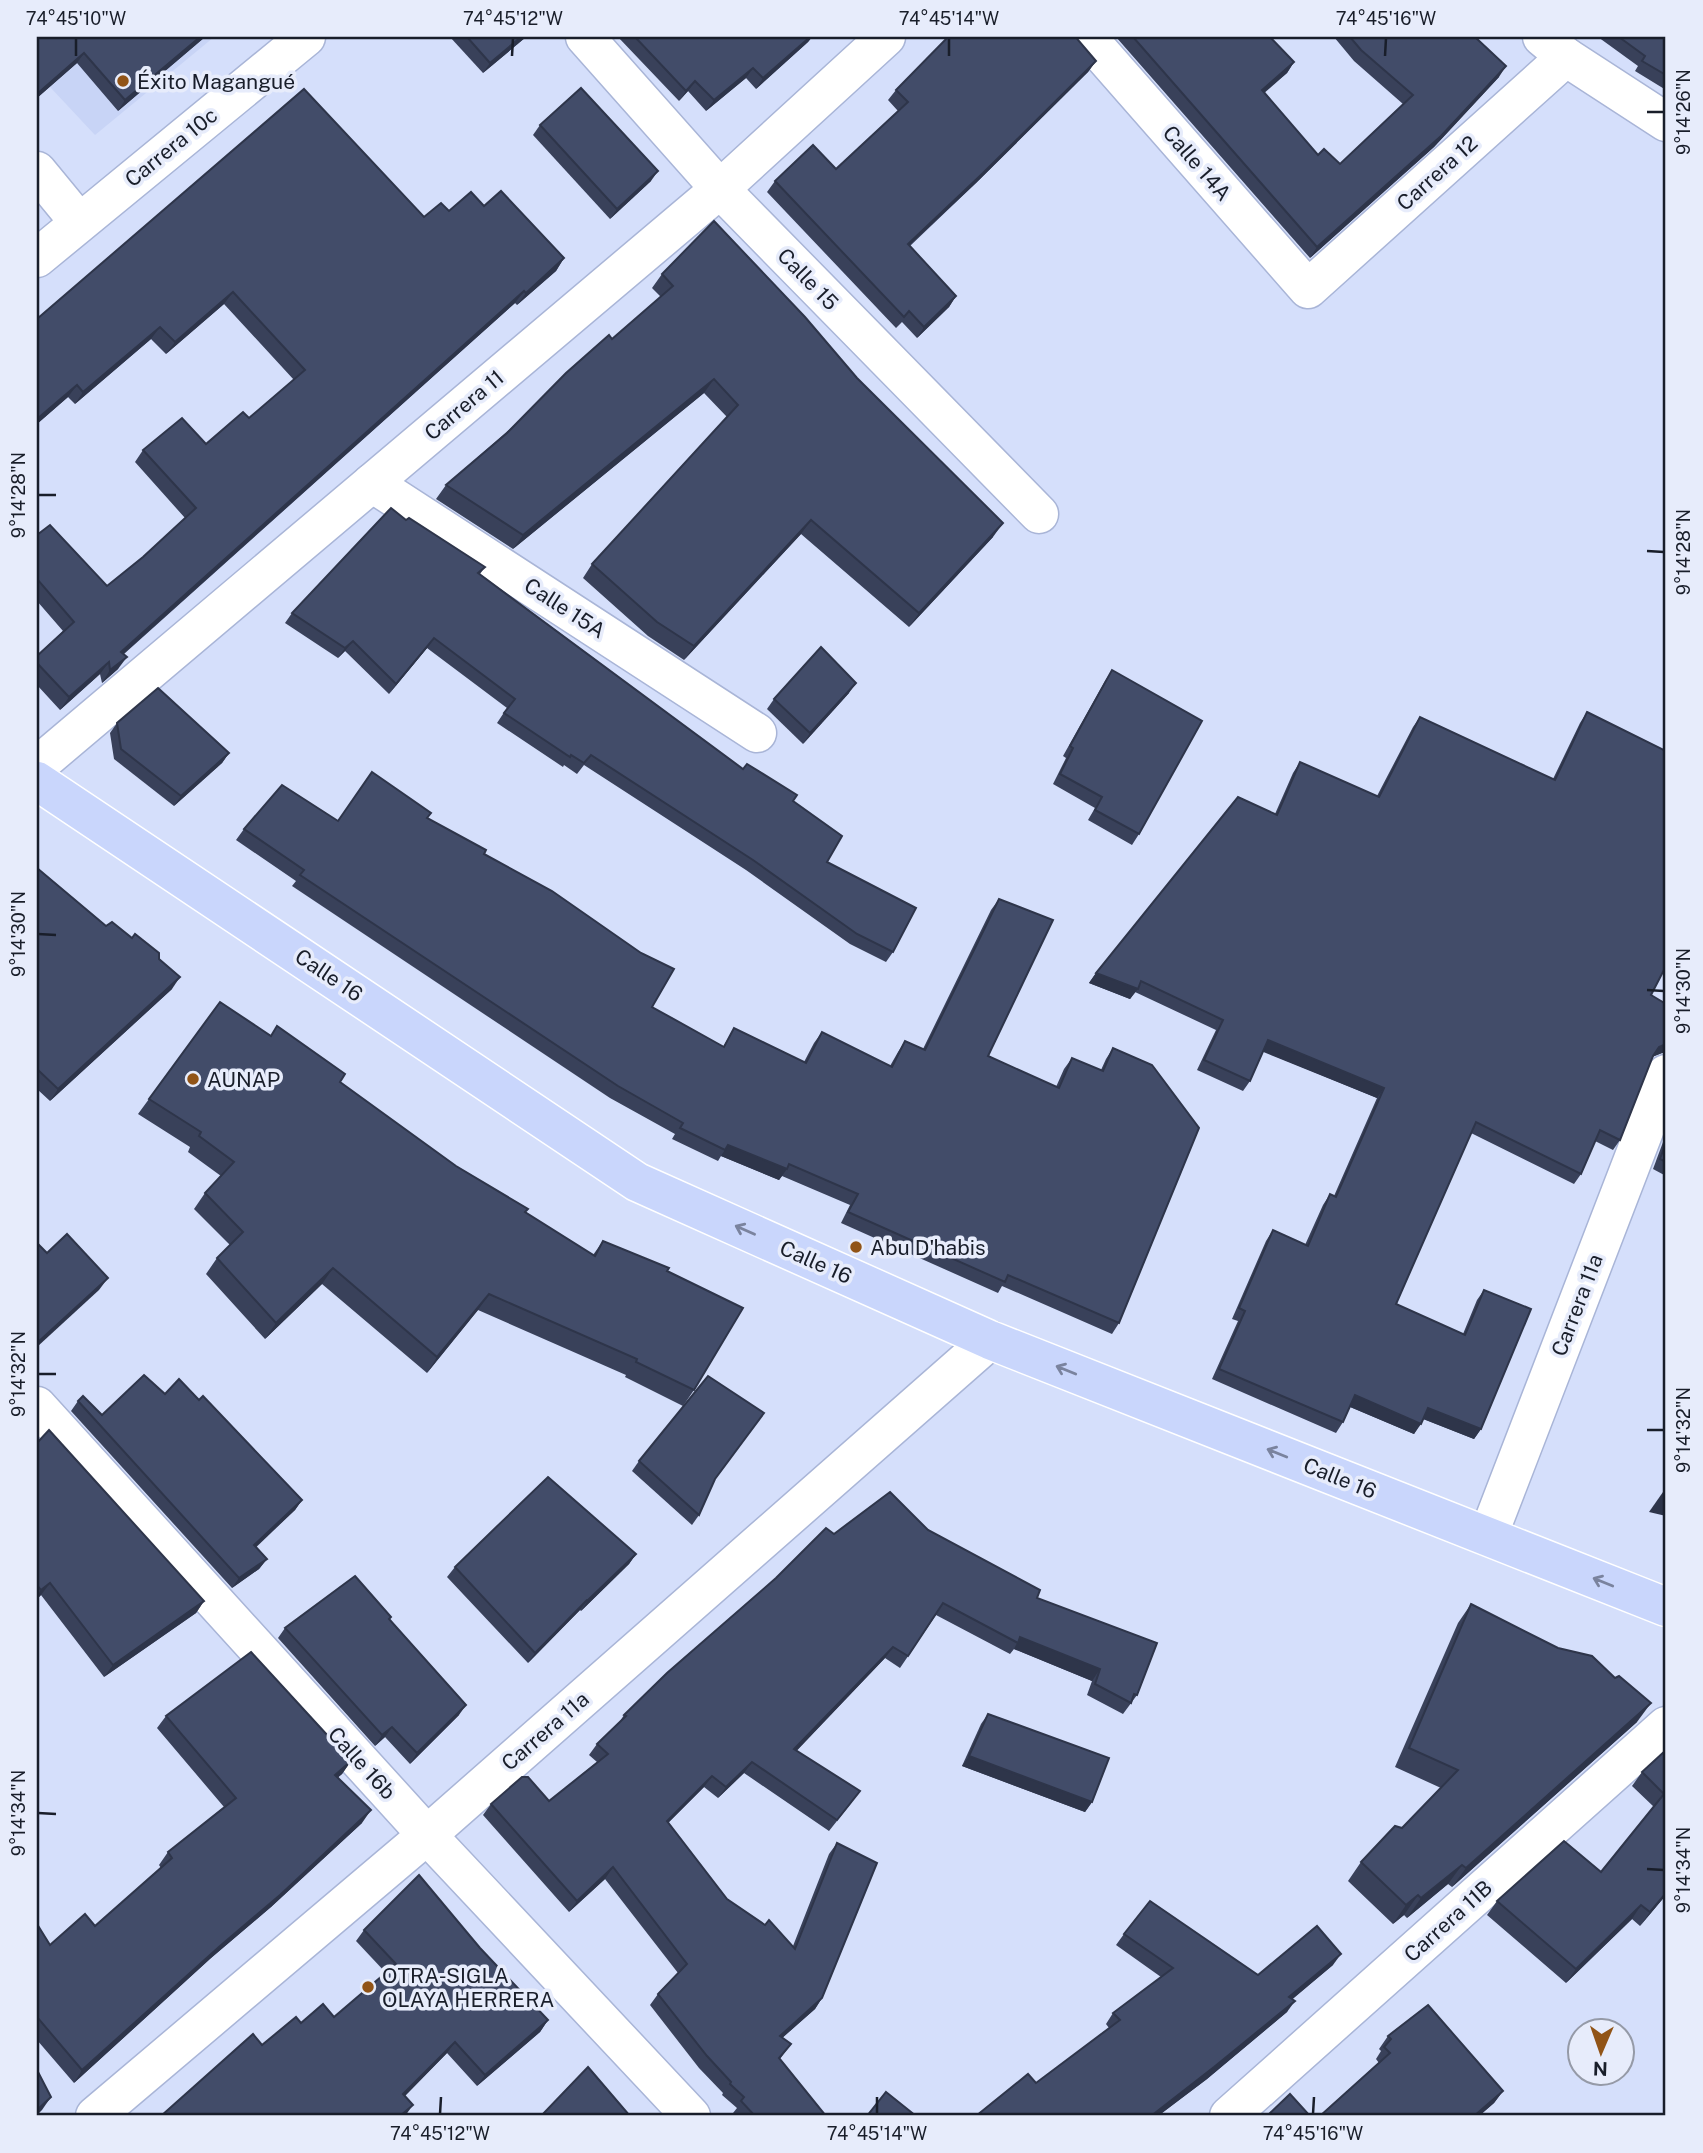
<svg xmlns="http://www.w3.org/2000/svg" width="1703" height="2153" viewBox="0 0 1703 2153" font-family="'Public Sans',sans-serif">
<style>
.built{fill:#c8d4f6}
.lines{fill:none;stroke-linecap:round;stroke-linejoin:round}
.minor-casing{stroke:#a9b5d7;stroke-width:41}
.major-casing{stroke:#fff;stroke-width:41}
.minor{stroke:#fff;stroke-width:38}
.major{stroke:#c9d6fc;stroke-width:38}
.wall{fill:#39415a}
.shaded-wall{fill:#2e354a}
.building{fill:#424c69;stroke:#2e354a;stroke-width:2}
.oneway{stroke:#7a839e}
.ticks{fill:none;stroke:#191e2a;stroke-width:2.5}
.poi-dot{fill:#915417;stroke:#e7ecfb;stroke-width:2.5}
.labels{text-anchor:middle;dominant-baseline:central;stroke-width:7;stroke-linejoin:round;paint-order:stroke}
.poi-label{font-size:21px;fill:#191e2a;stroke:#e7ecfb;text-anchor:start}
.street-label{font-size:21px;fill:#191e2a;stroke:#e7ecfb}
.neatline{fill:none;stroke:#191e2a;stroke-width:2.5}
.ticks-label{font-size:18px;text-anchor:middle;fill:#191e2a}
</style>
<rect width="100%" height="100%" fill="#d5dffb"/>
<polygon class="built" points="37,37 214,37 95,135 37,73"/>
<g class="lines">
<g class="minor-casing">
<g id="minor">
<polyline points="585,37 720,189 1039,514"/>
<polyline points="1087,37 1308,289 1566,57"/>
<polyline points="1542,37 1566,57 1666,122"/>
<polyline points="37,171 79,222"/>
<polyline points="37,258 306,37"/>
<polyline points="372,483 757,733"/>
<polyline points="37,766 720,189 886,37"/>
<polyline points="37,1406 427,1835 691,2116"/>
<polyline points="1488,1536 1666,1074"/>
<polyline points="95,2116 427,1835 990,1340"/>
<polyline points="1229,2116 1666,1726"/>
</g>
</g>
<g class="major-casing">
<polyline id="major" points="37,781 637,1182 990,1340 1666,1607"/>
</g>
<use href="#minor" class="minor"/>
<use href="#major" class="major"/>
</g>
<g class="wall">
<polygon points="37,37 205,37 118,111 77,63 37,98"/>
<polygon points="450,37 526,37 483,73"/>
<polygon points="618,37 812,37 808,42 756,89 746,78 706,111 688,91 679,101"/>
<polygon points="1116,37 1270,37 1294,62 1287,73 1264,92 1318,155 1340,164 1403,104 1354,61 1334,37 1475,37 1499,77 1434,147 1310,258"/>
<polygon points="1598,37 1666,37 1666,90 1635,71 1638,66"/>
<polygon points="1078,40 1096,61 1088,72 976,183 910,246 956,296 949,307 917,338 902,322 896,328 767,192 775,181 836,169 898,111 888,100 896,90"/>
<polygon points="540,125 651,181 610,219 533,135"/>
<polygon points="484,206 564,258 556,271 517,305 515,303 124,654 118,669 102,683 100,674 60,710 37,685 37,656 63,631 37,601 37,535 107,586 143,557 185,518 135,462 143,450 206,444 249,418 294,380 224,304 166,354 151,339 75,404 68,397 37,424 37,319 449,211"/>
<polygon points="662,274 993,537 909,627 801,534 684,660 648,636 583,578 592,564 727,417 704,393 513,549 436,499 446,485 661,297 652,288"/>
<polygon points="406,520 485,567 480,574 743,769 793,801 827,862 893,952 886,962 850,944 746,870 584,765 577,774 564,765 563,767 497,723 507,708 427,648 389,694 345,651 338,658 285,623 292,613"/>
<polygon points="1112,670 1139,834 1132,845 1088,820 1095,808 1053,784 1066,758 1063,756 1105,681"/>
<polygon points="849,693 803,744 767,709 774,699"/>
<polygon points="1587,712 1651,995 1662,1053 1652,1057 1620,1140 1613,1150 1595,1141 1581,1174 1574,1184 1471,1133 1396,1304 1463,1334 1477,1300 1484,1290 1481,1429 1474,1439 1423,1419 1414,1434 1350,1407 1343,1422 1336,1433 1212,1379 1238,1321 1232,1319 1266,1241 1273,1230 1305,1245 1323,1205 1330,1194 1334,1196 1377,1098 1263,1051 1250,1081 1243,1091 1197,1070 1216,1030 1135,992 1130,999 1089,983 1096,973 1275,814 1293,773 1300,762 1377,796 1413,727 1420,717 1553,779 1580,723"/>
<polygon points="117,723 229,753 222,763 174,806 114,759 110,733"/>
<polygon points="427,818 484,854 652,1007 723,1047 734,1028 804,1062 814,1043 822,1032 890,1066 898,1052 905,1041 923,1049 991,910 999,899 988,1056 1056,1087 1064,1069 1072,1058 1101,1070 1106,1059 1113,1048 1119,1323 1112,1334 1002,1286 998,1293 841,1223 850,1205 782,1176 779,1180 721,1156 718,1161 672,1139 675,1134 610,1098 292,886 296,881 236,840 244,829 338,821"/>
<polygon points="37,868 106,926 159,959 172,989 50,1101 37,1089"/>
<polygon points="340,1082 456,1166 525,1212 593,1255 603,1241 667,1271 694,1390 683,1406 625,1377 626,1375 478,1310 427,1373 322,1284 265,1339 206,1274 217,1258 230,1245 194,1209 205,1193 221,1176 188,1152 190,1147 138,1114 149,1099"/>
<polygon points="1666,1134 1666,1176 1653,1169"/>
<polygon points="165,1394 199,1400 302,1500 295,1510 255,1547 267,1559 259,1569 232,1588 71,1411 78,1401 102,1415"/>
<polygon points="37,1443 204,1601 196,1613 104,1677 41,1595 37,1599"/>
<polygon points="639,1461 714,1481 699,1515 692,1525 632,1471"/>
<polygon points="928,1530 1037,1598 1137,1695 1123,1714 1087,1695 1092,1681 1014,1649 1010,1654 936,1615 900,1668 885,1658 796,1751 852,1802 829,1831 744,1773 718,1798 704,1787 668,1823 727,1899 793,1946 829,1854 837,1843 822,1998 815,2009 782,2038 791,2044 780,2059 826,2116 737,2116 733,2113 737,2108 722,2095 723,2093 699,2068 650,2005 658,1994 678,1973 605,1879 569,1912 483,1815 491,1804 549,1801 597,1762 589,1755 597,1744 619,1723 624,1715 834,1534"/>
<polygon points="636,1554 629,1564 581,1611 580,1610 528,1663 447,1577 455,1567"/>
<polygon points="1471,1604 1637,1722 1452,1887 1448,1884 1407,1918 1404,1915 1393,1924 1348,1881 1361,1862 1402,1828 1441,1788 1395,1767 1458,1623"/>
<polygon points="390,1619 459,1715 410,1764 385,1737 375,1746 278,1638 285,1628"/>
<polygon points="988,1714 1092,1802 1085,1812 962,1766 981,1724"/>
<polygon points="166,1716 351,1761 342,1774 338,1777 362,1823 271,1907 211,1958 74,2083 37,2040 37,1924 50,1945 95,1926 161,1868 159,1865 168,1852 224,1807 157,1728"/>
<polygon points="1666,1750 1666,1895 1640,1926 1632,1919 1566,1983 1487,1915 1497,1901 1601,1872 1654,1807 1632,1786 1642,1772"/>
<polygon points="364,1930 480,1948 548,2020 540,2032 477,2086 447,2053 405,2096 405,2116 262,2045 301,2023 334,2017 386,1973 356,1941"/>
<polygon points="1124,1934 1258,1975 1333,1965 1292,1999 1287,2012 1207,2079 1158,2116 976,2116 1036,2083 1109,2028 1106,2024 1113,2013 1161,1977 1116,1945"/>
<polygon points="1388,2036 1503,2091 1494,2103 1479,2116 1320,2116 1379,2063 1376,2059 1381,2051 1379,2049"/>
</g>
<g class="shaded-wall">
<polygon points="200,37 205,37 118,111 125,100"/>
<polygon points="521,37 526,37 483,73 490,63"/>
<polygon points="810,37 812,37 808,42 756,89 763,78"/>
<polygon points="84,53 77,63 37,98 37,94"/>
<polygon points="1096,61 1088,72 976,183 900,254 908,244"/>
<polygon points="1294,62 1287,73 1255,101 1262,90"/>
<polygon points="1506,66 1499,77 1434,147 1310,258 1317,247"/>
<polygon points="753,68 746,78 706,111 714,100"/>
<polygon points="695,81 688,91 679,101 686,91"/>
<polygon points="658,171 651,181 610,219 617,209"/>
<polygon points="564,258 556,271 517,305 526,293"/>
<polygon points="524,291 515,303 112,664 121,652"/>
<polygon points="233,292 224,304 166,354 175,342"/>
<polygon points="956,296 949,307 917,338 924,327"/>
<polygon points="160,327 151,339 75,404 83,392"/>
<polygon points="714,379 704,393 513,549 523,535"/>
<polygon points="77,385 68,397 37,424 37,419"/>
<polygon points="811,520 801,534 684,660 694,646"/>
<polygon points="1003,523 993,537 909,627 919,613"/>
<polygon points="434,638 427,648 389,694 396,684"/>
<polygon points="353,641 345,651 338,658 345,648"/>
<polygon points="127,657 118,669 102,683 110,670"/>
<polygon points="109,662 100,674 60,710 69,697"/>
<polygon points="856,683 849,693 803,744 810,733"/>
<polygon points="229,753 222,763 174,806 181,796"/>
<polygon points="1096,973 1138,989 1130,999 1089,983"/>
<polygon points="180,977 172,989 50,1101 58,1089"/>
<polygon points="1268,1040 1384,1088 1377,1098 1261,1051"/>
<polygon points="1666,1044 1666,1053 1662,1053 1652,1057 1659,1047"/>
<polygon points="728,1145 787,1169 779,1180 721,1156"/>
<polygon points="333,1268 322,1284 265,1339 276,1323"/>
<polygon points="108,1278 99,1290 37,1347 37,1343"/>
<polygon points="489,1294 478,1310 427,1373 437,1357"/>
<polygon points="1355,1395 1421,1424 1414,1434 1348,1406"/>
<polygon points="1428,1408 1481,1429 1474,1439 1421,1418"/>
<polygon points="1663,1492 1666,1493 1666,1516 1649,1512"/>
<polygon points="302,1500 295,1510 247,1556 254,1545"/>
<polygon points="636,1554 629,1564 581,1611 588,1600"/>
<polygon points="267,1559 259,1569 232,1588 239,1578"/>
<polygon points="50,1583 41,1595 37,1599 37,1596 41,1590"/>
<polygon points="587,1600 580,1610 528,1663 535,1653"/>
<polygon points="204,1601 196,1613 104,1677 113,1665"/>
<polygon points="1020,1637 1100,1669 1092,1681 1014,1649"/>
<polygon points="893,1647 885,1658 787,1761 794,1749"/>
<polygon points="1651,1703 1637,1722 1452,1887 1466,1868"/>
<polygon points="466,1705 459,1715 410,1764 417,1753"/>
<polygon points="392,1727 385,1737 375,1746 382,1735"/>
<polygon points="969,1756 1092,1802 1085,1812 962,1766"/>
<polygon points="351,1761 342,1774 327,1787 335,1775"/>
<polygon points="752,1762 744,1773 718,1798 726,1787"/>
<polygon points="712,1776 704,1787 659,1832 667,1821"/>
<polygon points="371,1810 362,1823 271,1907 211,1958 74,2083 82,2070"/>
<polygon points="1462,1865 1448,1884 1407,1918 1421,1898"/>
<polygon points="613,1867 605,1879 569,1912 577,1901"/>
<polygon points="1666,1893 1666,1895 1640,1926 1650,1912"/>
<polygon points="1418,1895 1404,1915 1393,1924 1406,1905"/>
<polygon points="1641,1905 1632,1919 1566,1983 1576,1969"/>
<polygon points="1341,1954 1333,1965 1282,2008 1289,1997"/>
<polygon points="822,1998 815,2009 772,2047 780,2036"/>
<polygon points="1295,2001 1287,2012 1207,2079 1158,2116 1151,2116"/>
<polygon points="548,2020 540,2032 477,2086 485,2075"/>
<polygon points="455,2042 447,2053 395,2106 403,2094"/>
<polygon points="1503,2091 1494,2103 1479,2116 1474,2116"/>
<polygon points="51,2097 42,2110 37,2115 37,2110"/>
<polygon points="413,2105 405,2116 400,2116"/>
</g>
<g class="building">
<polygon points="37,37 200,37 125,100 84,53 37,94"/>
<polygon points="467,37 521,37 490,63"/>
<polygon points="635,37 810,37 763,78 753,68 714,100 695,81 686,91"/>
<polygon points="948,37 1076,37 1078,40 1096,61 983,173 908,244 956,296 924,327 909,311 904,317 775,181 813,145 836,169 908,102 896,90"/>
<polygon points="1133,37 1270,37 1294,62 1262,90 1318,155 1324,149 1340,164 1413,95 1361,50 1350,37 1475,37 1506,66 1441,136 1317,247"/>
<polygon points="1619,37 1666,37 1666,75 1642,61 1645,56"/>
<polygon points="581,88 658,171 617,209 540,125"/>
<polygon points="304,89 424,217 441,203 449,211 471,192 484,206 501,191 564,258 526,293 524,291 121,652 127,657 110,670 109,662 69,697 37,663 37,656 74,622 37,579 37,535 50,525 107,586 143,557 196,508 143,450 182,418 206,444 243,412 249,418 305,370 233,292 175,342 160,327 83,392 77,385 37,419 37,319"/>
<polygon points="714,221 805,317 857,378 1003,523 919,613 811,520 694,646 657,622 592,564 738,405 714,379 523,535 446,485 507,433 566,373 609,335 612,339 673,286 662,274"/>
<polygon points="391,508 406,520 409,518 485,567 478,573 743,769 747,764 797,795 793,801 842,836 827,862 916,908 893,952 857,934 753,860 591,755 584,763 571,755 570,757 504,713 515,699 434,638 396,684 353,641 345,648 292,613"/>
<polygon points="821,647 856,683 810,733 774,699"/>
<polygon points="1112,670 1202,721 1139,834 1095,810 1102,797 1060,774 1073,748 1070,746"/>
<polygon points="158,688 229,753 181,796 121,749 117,723"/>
<polygon points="1587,712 1666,751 1666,966 1651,995 1666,1004 1666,1044 1659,1047 1653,1056 1620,1140 1600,1130 1581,1174 1476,1122 1396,1304 1465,1335 1484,1290 1531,1309 1481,1429 1428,1408 1421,1424 1355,1395 1343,1422 1219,1369 1245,1311 1239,1308 1273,1230 1308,1246 1330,1194 1336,1197 1384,1088 1268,1040 1250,1081 1204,1060 1223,1020 1141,981 1138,989 1096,973 1238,797 1277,815 1300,762 1379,797 1420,717 1555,780"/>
<polygon points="372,772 431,813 427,818 486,850 484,854 552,891 641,953 674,969 652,1007 724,1047 734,1028 806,1063 822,1032 892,1067 905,1041 925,1050 999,899 1053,920 988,1056 1059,1088 1072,1058 1103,1071 1113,1048 1152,1065 1199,1128 1119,1323 1008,1275 1005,1282 848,1212 858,1194 789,1164 787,1169 728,1145 725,1150 680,1128 683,1123 618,1086 300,875 304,870 244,829 282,785 338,821"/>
<polygon points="37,868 106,926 112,922 132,938 135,934 159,953 159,959 180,977 58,1089 37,1069"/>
<polygon points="220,1002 271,1036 277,1026 345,1074 340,1082 456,1166 528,1209 525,1212 595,1256 603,1241 669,1268 667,1271 743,1308 694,1390 636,1362 637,1359 489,1294 437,1357 333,1268 276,1323 217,1258 243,1232 205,1193 234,1162 199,1136 201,1132 149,1099"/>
<polygon points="1666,1142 1666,1162 1660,1159"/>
<polygon points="67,1234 108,1278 37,1343 37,1243 47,1253"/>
<polygon points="144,1375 165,1394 179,1379 199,1400 203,1396 302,1500 254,1545 267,1559 239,1578 78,1401 83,1396 102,1415"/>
<polygon points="708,1376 764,1413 715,1479 699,1515 639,1461"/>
<polygon points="49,1430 204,1601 113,1665 50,1583 41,1590 37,1585 37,1443"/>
<polygon points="548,1477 636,1554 588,1600 587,1600 535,1653 455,1567"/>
<polygon points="890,1492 928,1530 1040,1590 1037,1598 1157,1643 1137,1695 1134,1694 1131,1703 1095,1684 1100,1669 1020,1637 1018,1643 943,1603 908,1656 893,1647 794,1749 860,1791 837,1820 752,1762 726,1787 712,1776 667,1821 727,1899 765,1925 769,1920 795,1949 837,1843 877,1863 822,1998 780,2036 791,2044 779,2058 826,2116 755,2116 741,2101 744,2097 730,2084 731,2082 707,2056 658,1994 687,1964 613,1867 577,1901 491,1804 522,1777 528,1777 549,1801 608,1754 597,1744 626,1716 624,1715 667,1673 776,1578 826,1528 834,1534"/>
<polygon points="355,1576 391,1617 389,1619 466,1705 417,1753 392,1727 382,1735 285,1628"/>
<polygon points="1471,1604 1558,1648 1592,1656 1615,1678 1619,1676 1651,1703 1466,1868 1462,1865 1421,1898 1418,1895 1406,1905 1361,1862 1395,1826 1402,1828 1458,1770 1409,1748"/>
<polygon points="251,1652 351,1761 335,1775 371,1810 280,1895 220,1946 82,2070 37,2017 37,1924 50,1945 85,1914 95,1926 172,1858 168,1852 236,1798 166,1716"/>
<polygon points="988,1714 1109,1758 1092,1802 969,1756"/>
<polygon points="1666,1750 1666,1893 1650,1912 1641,1905 1576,1969 1497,1901 1564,1841 1601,1872 1664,1794 1642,1772"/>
<polygon points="419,1875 480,1948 548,2020 485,2075 455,2042 403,2094 413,2105 400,2116 161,2116 253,2034 262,2045 296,2017 301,2023 323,2004 334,2017 396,1964 364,1930"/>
<polygon points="1150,1901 1258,1975 1317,1926 1341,1954 1289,1997 1295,2001 1214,2067 1151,2116 976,2116 1028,2074 1036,2083 1120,2020 1113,2013 1173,1968 1124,1934"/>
<polygon points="1428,2005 1503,2091 1474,2116 1320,2116 1390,2053 1384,2047 1391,2039 1388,2036"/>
<polygon points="588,2067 630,2116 541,2116"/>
<polygon points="37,2070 51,2097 37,2110"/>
<polygon points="886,2092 916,2116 867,2116"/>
<polygon points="1290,2094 1310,2116 1267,2116"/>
</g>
<defs><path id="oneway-shaft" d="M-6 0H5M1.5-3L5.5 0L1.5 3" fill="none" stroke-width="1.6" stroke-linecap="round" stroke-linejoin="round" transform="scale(1.75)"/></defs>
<g class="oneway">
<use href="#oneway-shaft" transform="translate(745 1230) rotate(-156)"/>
<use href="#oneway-shaft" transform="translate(1066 1370) rotate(-158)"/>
<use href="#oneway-shaft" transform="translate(1277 1453) rotate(-158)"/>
<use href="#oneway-shaft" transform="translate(1603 1582) rotate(-158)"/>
</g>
<path class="ticks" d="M76 56V38M512 56 513 38M949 56V38M1385 56 1386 38M1647 112H1664M38 495H56M1647 551 1664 552M38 934 56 935M1647 990 1664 991M38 1374H56M1647 1430H1664M38 1813 56 1814M1647 1869 1664 1870M440 2114 441 2097M877 2114V2097M1313 2114 1314 2097"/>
<g class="poi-dot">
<circle cx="123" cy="81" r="7"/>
<circle cx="193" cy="1079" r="7"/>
<circle cx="856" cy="1247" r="7"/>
<circle cx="368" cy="1987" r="7"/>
</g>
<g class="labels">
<g class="poi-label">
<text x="137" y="81">Éxito Magangué</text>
<text x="207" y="1079">AUNAP</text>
<text x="870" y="1247">Abu D'habis</text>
<text x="382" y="1975">OTRA-SIGLA<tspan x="382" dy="24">OLAYA HERRERA</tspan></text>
</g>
<g class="street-label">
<text transform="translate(171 147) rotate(-39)">Carrera 10c</text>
<text transform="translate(1197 163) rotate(49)">Calle 14A</text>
<text transform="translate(1437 173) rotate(-42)">Carrera 12</text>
<text transform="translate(808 279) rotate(46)">Calle 15</text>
<text transform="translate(464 405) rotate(-40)">Carrera 11</text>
<text transform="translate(565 608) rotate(33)">Calle 15A</text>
<text transform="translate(329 975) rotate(34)">Calle 16</text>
<text transform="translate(816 1262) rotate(24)">Calle 16</text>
<text transform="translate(1577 1305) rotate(-69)">Carrera 11a</text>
<text transform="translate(1340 1478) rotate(22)">Calle 16</text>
<text transform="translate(545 1731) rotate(-41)">Carrera 11a</text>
<text transform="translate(362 1763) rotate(48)">Calle 16b</text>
<text transform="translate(1448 1921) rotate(-42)">Carrera 11B</text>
</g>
</g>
<rect width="1703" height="2153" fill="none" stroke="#e7ecfb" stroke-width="77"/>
<g transform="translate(1601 2052) rotate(182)"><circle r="33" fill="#e7ecfb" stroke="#959aa7" stroke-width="2"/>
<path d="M0-5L12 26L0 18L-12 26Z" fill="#915417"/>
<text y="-10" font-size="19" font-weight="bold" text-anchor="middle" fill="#191e2a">N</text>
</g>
<rect x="38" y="38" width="1626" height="2076" class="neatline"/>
<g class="ticks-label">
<text x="76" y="25">74°45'10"W</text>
<text x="513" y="25">74°45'12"W</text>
<text x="949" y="25">74°45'14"W</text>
<text x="1386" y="25">74°45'16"W</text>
<text transform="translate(1684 112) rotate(-90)" y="6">9°14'26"N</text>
<text transform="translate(19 495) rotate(-90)" y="6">9°14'28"N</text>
<text transform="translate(1684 552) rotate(-90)" y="6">9°14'28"N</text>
<text transform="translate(19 934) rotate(-90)" y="6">9°14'30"N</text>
<text transform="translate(1684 991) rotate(-90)" y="6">9°14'30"N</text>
<text transform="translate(19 1374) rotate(-90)" y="6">9°14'32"N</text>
<text transform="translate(1684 1430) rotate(-90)" y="6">9°14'32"N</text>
<text transform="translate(19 1813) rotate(-90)" y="6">9°14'34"N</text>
<text transform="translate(1684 1870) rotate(-90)" y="6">9°14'34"N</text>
<text x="440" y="2140">74°45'12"W</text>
<text x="877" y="2140">74°45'14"W</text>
<text x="1313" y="2140">74°45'16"W</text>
</g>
</svg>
